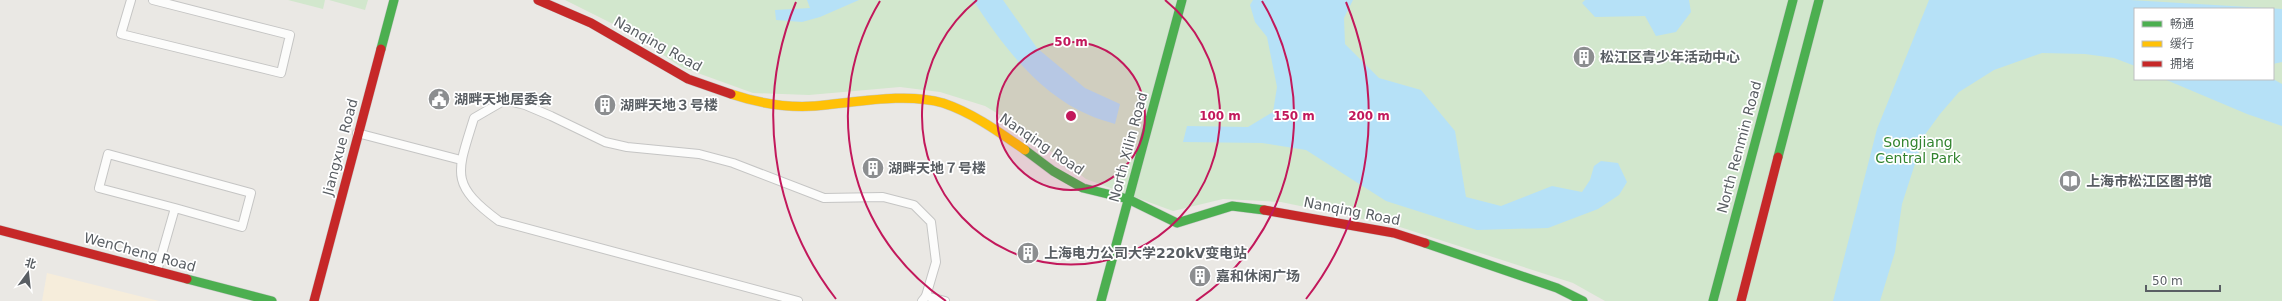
<svg xmlns="http://www.w3.org/2000/svg" width="2282" height="301" viewBox="0 0 2282 301" font-family="'DejaVu Sans','Noto Sans SC',sans-serif">
<style>
.commercial{fill:#f6eddb}
.green{fill:#d2e7cd;fill-rule:evenodd}
.water{fill:#b6e1f7}
.lines{fill:none;stroke-linecap:round;stroke-linejoin:round}
.street-casing{stroke:#c5c5c4;stroke-width:10}
.fast-casing{stroke:#c7c7c7;stroke-width:10}
.slow-casing{stroke:#c7c7c7;stroke-width:10}
.jam-casing{stroke:#c7c7c7;stroke-width:10}
.street{stroke:#fcfcfb;stroke-width:8}
.fast{stroke:#4caf50;stroke-width:9}
.slow{stroke:#ffc107;stroke-width:9}
.jam{stroke:#c62828;stroke-width:9}
.ring{fill:none;stroke:#c2185b;stroke-width:2}
.labels{text-anchor:middle;dominant-baseline:central;stroke-width:3.5;stroke-linejoin:round;paint-order:stroke}
.street-label{font-size:14px;fill:#595e63;stroke:#fff}
.poi-label{font-size:14px;font-weight:bold;fill:#595e63;stroke:#fff;text-anchor:start}
.park-label{font-size:14px;fill:#32842f;stroke:#fff}
.centre{fill:#c2185b;stroke:#fff;stroke-width:2}
.ring-label{font-size:12px;text-anchor:middle;font-weight:bold;fill:#c2185b;stroke:#fff;stroke-width:3.5;stroke-linejoin:round;paint-order:stroke}
</style>
<rect width="100%" height="100%" fill="#eae8e4"/>
<polygon class="commercial" points="47,273 159,301 42,301"/>
<g class="green">
<polygon points="288,0 325,0 323,9"/>
<polygon points="329,0 368,0 365,10"/>
<path d="M565 0H2282V301H1605L1573 283 1400 227 1281 202 1223 199 1173 211 1086 179 1027 133 1000 115 985 106 940 92 900 87 809 95 753 93 681 67 631 33ZM2135 9H2273V79H2135Z"/>
</g>
<g class="water">
<polygon points="807,0 859,0 820,17 802,22 776,20 775,10 810,8"/>
<path d="M973 0H1003L1037 48 1085 88 1120 104 1115 124C1107 121 1097 119 1089 115 1039 94 1001 44 973 0Z"/>
<polygon points="1253,0 1353,0 1344,18 1345,44 1379,78 1421,90 1455,131 1466,197 1501,206 1552,186 1582,192 1590,180 1594,166 1601,161 1618,163 1627,182 1619,195 1598,209 1548,228 1477,230 1386,201 1306,150 1262,143 1183,142 1187,126 1248,127 1273,112 1277,87 1267,37 1255,22 1250,5"/>
<polygon points="1585,0 1689,0 1691,12 1676,32 1656,36 1645,16 1595,17 1582,3"/>
<polygon points="1929,0 2130,0 2282,9 2282,62 2273,64 2273,9 2135,9 2135,66 2114,58 2085,54 2042,53 1994,70 1959,92 1940,114 1924,136 1902,204 1895,252 1880,301 1833,301 1877,129"/>
<polygon points="2164,79 2273,79 2282,84 2282,126 2247,114"/>
</g>
<g class="lines">
<g class="street-casing">
<g id="street">
<polyline points="131,0 121,34 281,73 290,35 153,0"/>
<polyline points="357,133 461,160"/>
<polyline points="157,271 175,208 242,227 251,193 108,154 99,188 175,208"/>
<polyline points="926,296 945,301"/>
<path d="M798 301 499 221C449 184 457 173 474 118L505 100 525 105 551 116 605 142 627 147 699 154 733 163 824 198 883 197 914 205 931 222 936 262 926 296 922 301"/>
</g>
</g>
<g class="fast-casing">
<g id="fast">
<polyline points="381,49 394,0"/>
<polyline points="1025,150 1053,171 1083,188 1128,199 1177,223 1232,206 1264,210"/>
<polyline points="1778,157 1819,0"/>
<polyline points="1425,243 1557,288 1583,301"/>
<polyline points="187,279 272,301"/>
<polyline points="1101,301 1182,0"/>
<polyline points="1713,301 1793,0"/>
</g>
</g>
<g class="slow-casing">
<path id="slow" d="M731 94C758 103 787 108 815 106 854 103 905 92 943 103 973 113 999 132 1025 150"/>
</g>
<g class="jam-casing">
<g id="jam">
<polyline points="538,0 591,23 688,79 731,94"/>
<polyline points="1264,210 1394,233 1425,243"/>
<polyline points="0,230 187,279"/>
<polyline points="314,301 381,49"/>
<polyline points="1741,301 1778,157"/>
</g>
</g>
<use href="#street" class="street"/>
<use href="#fast" class="fast"/>
<use href="#slow" class="slow"/>
<use href="#jam" class="jam"/>
</g>
<circle cx="1071" cy="116" r="74" fill="#c2185b" fill-opacity=".12"/>
<g class="ring">
<circle cx="1071" cy="116" r="74"/>
<path d="M1165 0A149 149 0 1 1 977 0"/>
<path d="M946 301A223 223 0 0 1 880 1M1262 1A223 223 0 0 1 1196 301"/>
<path d="M836 299A298 298 0 0 1 796 2M1346 2A298 298 0 0 1 1306 299"/>
</g>
<defs>
<g id="building-disc" transform="scale(1.15)"><circle r="9.5" fill="#8c8e90" stroke="#fff"/><path d="M-4-6H4V6H1V3H-1V6H-4ZM-2.5-4.3h1.7v1.8h-1.7ZM.8-4.3h1.7v1.8H.8ZM-2.5-1h1.7V.8h-1.7ZM.8-1h1.7V.8H.8Z" fill="#fff"/></g>
<g id="civic-disc" transform="scale(1.15)"><circle r="9.5" fill="#8c8e90" stroke="#fff"/><path d="M-.6-6.5H3V-4.5H.6V-3L4-1V1h2V6H-6V1h2V-1L-.6-3ZM-1.2 2.5V6h2.4V2.5Z" fill="#fff"/></g>
<g id="library-disc" transform="scale(1.15)"><circle r="9.5" fill="#8c8e90" stroke="#fff"/><path d="M-6-4Q-3-5.5-.7-3.5V5Q-3 3-6 4ZM6-4Q3-5.5 .7-3.5V5Q3 3 6 4Z" fill="#fff"/></g>
</defs>
<g fill-rule="evenodd">
<use href="#building-disc" x="1584" y="57"/>
<use href="#civic-disc" x="439" y="99"/>
<use href="#building-disc" x="605" y="105"/>
<use href="#building-disc" x="873" y="168"/>
<use href="#library-disc" x="2070" y="181"/>
<use href="#building-disc" x="1028" y="253"/>
<use href="#building-disc" x="1200" y="276"/>
</g>
<g class="labels">
<g class="street-label">
<text transform="translate(658 44) rotate(29)">Nanqing Road</text>
<text transform="translate(1042 144) rotate(34)">Nanqing Road</text>
<text transform="translate(340 147) rotate(-75)">Jiangxue Road</text>
<text transform="translate(1128 147) rotate(-75)">North Xilin Road</text>
<text transform="translate(1739 147) rotate(-75)">North Renmin Road</text>
<text transform="translate(1352 211) rotate(11)">Nanqing Road</text>
<text transform="translate(140 252) rotate(15)">WenCheng Road</text>
</g>
<g class="poi-label">
<text x="1600" y="57">松江区青少年活动中心</text>
<text x="454" y="99">湖畔天地居委会</text>
<text x="620" y="105">湖畔天地３号楼</text>
<text x="888" y="168">湖畔天地７号楼</text>
<text x="2086" y="181">上海市松江区图书馆</text>
<text x="1044" y="253">上海电力公司大学220kV变电站</text>
<text x="1216" y="276">嘉和休闲广场</text>
</g>
<g class="park-label">
<text x="1918" y="142">Songjiang<tspan x="1918" dy="16">Central Park</tspan></text>
</g>
</g>
<circle cx="1071" cy="116" r="6" class="centre"/>
<g class="ring-label">
<text x="1071" y="46">50 m</text>
<text x="1220" y="120">100 m</text>
<text x="1294" y="120">150 m</text>
<text x="1369" y="120">200 m</text>
</g>
<rect x="2134" y="8" width="140" height="72" fill="#ffffff" stroke="#bdbfc1"/>
<rect x="2142" y="21" width="20" height="6" fill="#4caf50" stroke="#bdbfc1"/>
<text x="2170" y="28" font-size="12" fill="#595e63">畅通</text>
<rect x="2142" y="41" width="20" height="6" fill="#ffc107" stroke="#bdbfc1"/>
<text x="2170" y="48" font-size="12" fill="#595e63">缓行</text>
<rect x="2142" y="61" width="20" height="6" fill="#c62828" stroke="#bdbfc1"/>
<text x="2170" y="68" font-size="12" fill="#595e63">拥堵</text>
<g transform="translate(28 273) rotate(15)" stroke="#ffffff" stroke-width="3" paint-order="stroke">
<path d="M0-3L7 15L0 10L-7 15Z" fill="#595e63"/>
<text y="-6" font-size="11" font-weight="bold" text-anchor="middle" fill="#595e63">北</text>
</g>
<path d="M2146 285v6h74v-6" fill="none" stroke="#595e63" stroke-width="2"/>
<text x="2152" y="285" font-size="12" fill="#595e63" stroke="#ffffff" stroke-width="3" paint-order="stroke">50 m</text>
</svg>
